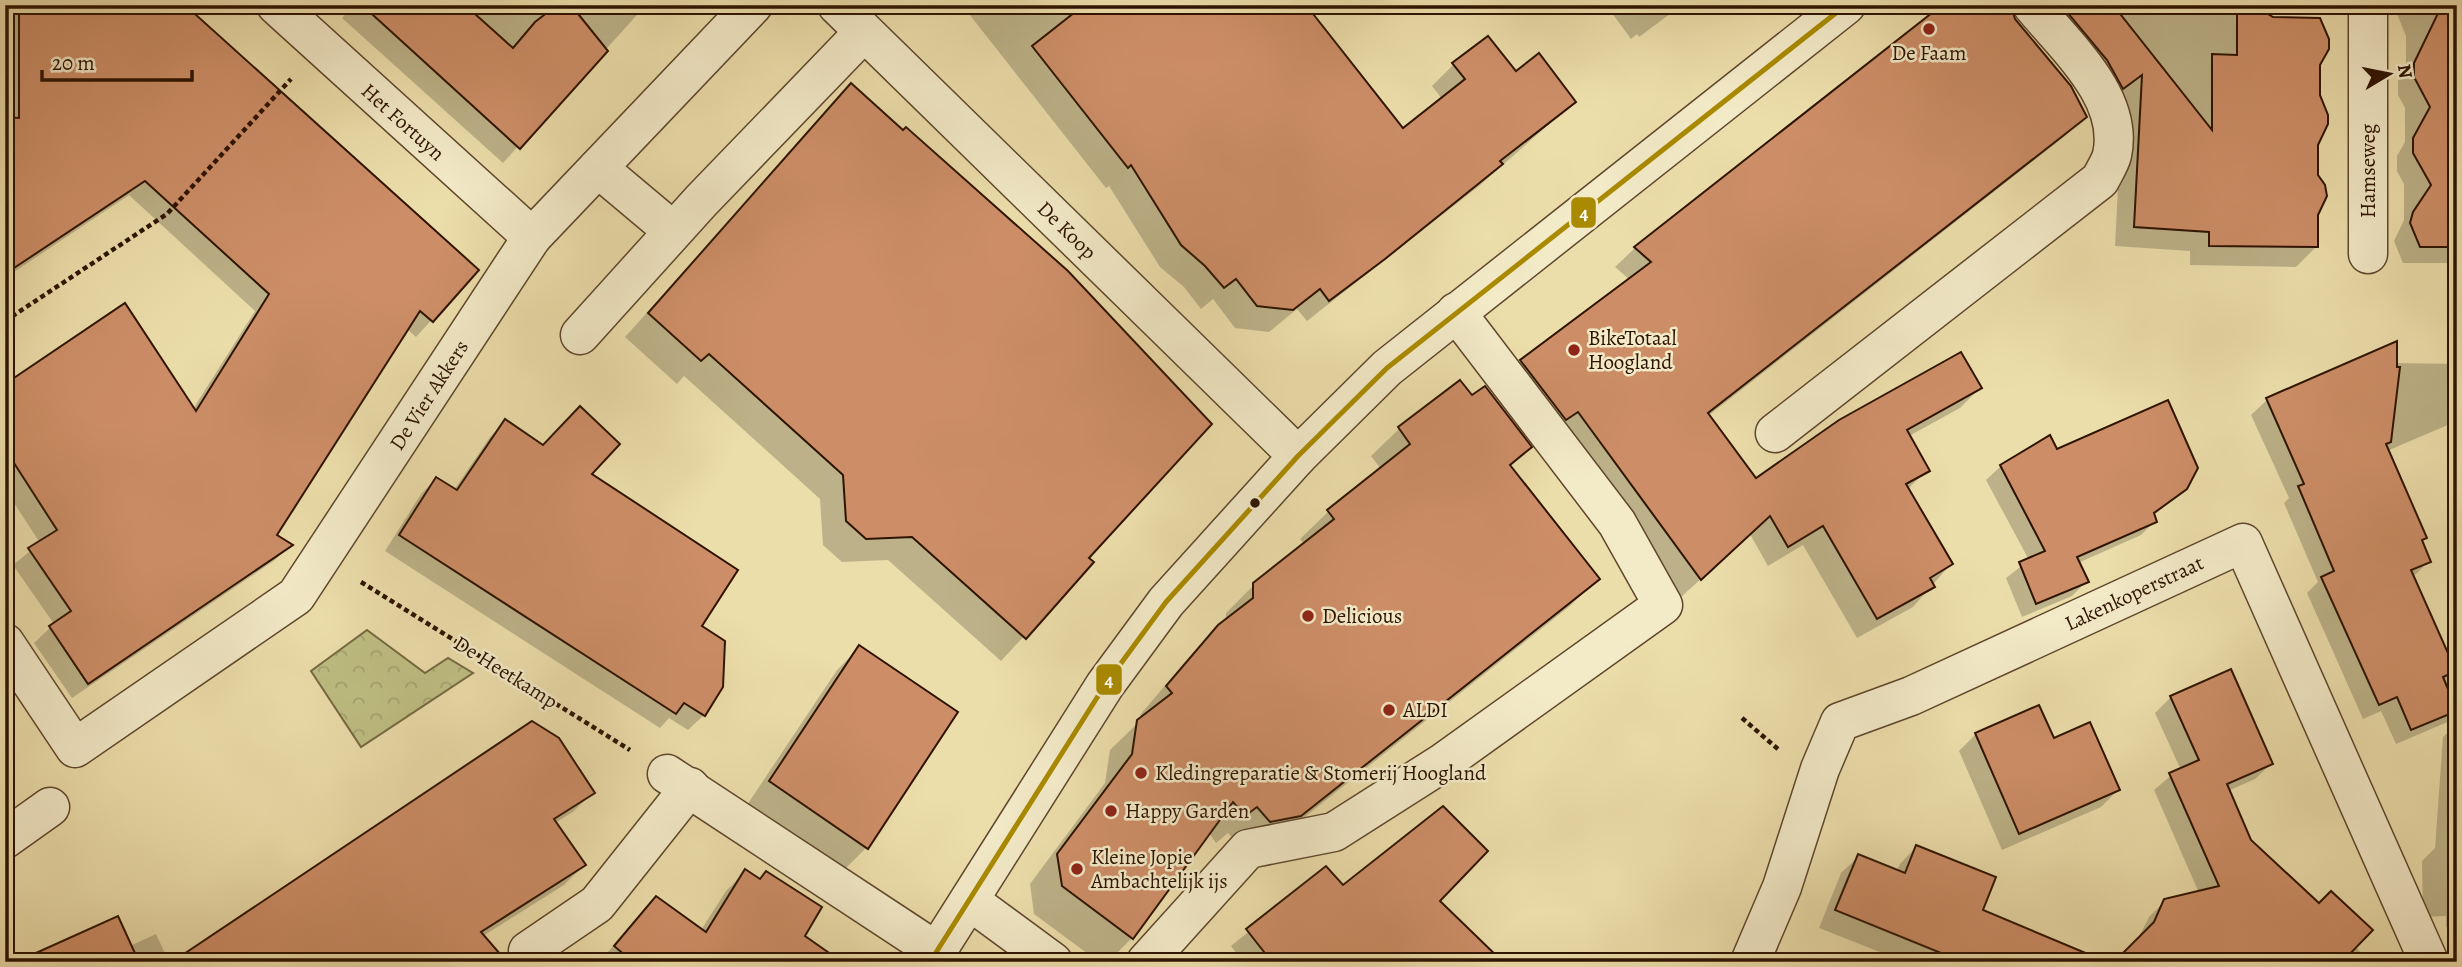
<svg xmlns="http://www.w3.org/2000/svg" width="2462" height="967" viewBox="0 0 2462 967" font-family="Alegreya,serif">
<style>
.forest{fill:url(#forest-crowns);stroke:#766942;stroke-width:2}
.shadow{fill:#0003}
.building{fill:#cd8e67;stroke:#2e1301;stroke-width:2}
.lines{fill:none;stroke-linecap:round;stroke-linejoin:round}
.minor-casing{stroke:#5e462c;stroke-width:41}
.path{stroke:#2e1301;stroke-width:4.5;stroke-dasharray:5 3.5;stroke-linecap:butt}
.minor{stroke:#f3eac8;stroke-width:38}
.bus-1-casing{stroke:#f3eac8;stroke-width:10}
.bus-1{stroke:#aa8a00;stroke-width:5}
.poi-dot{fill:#8f2418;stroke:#f3eac8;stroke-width:2.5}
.bus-dot{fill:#2e1301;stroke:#f3eac8;stroke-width:2.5}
.labels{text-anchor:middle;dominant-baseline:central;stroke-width:5;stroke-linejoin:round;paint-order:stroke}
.poi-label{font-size:21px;fill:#2e1301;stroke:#f3eac8;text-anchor:start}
.street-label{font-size:21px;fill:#2e1301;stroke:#f3eac8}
.line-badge{stroke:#f3eac8;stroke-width:2.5}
.badge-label{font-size:19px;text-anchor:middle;font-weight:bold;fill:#fff}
</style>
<defs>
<pattern id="forest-crowns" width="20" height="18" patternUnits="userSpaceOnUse" patternTransform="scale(1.75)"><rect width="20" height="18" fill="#bfbf84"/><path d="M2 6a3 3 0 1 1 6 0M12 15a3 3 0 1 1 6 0" fill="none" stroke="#a4a370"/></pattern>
</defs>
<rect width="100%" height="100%" fill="#ecdeab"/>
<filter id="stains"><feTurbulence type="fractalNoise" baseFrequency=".00286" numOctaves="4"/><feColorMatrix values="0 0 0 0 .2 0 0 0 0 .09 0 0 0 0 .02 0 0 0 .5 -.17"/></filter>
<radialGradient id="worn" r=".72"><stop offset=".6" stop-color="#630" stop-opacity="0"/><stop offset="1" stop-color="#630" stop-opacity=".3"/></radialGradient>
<polygon class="forest" points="367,630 425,673 448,658 473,673 361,747 311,671"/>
<g class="shadow">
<polygon points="5,5 75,5 477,270 416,337 406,328 275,535 290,545 275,560 72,698 34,643 54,624 13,565 40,543 5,489 5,385 193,409 255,311 129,195 5,278"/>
<polygon points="354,5 646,5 503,163 342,18"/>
<polygon points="962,5 1304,5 1403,130 1442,99 1432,86 1454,64 1516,73 1574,102 1479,186 1307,321 1297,309 1269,332 1235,328 1213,299 1201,309 1184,287 1160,267 1109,186 1106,188"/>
<polygon points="1606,5 1682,5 1639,37 1637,34 1631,39"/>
<polygon points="1945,5 2009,10 2070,87 2085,116 2065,136 1708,416 1755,481 1980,388 1960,408 1909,436 1927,470 1907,490 1951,564 1913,607 1857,638 1803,545 1768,566 1750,534 1680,598 1502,381 1521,361 1630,280 1615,267 1635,248"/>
<polygon points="2021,5 2156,5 2259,11 2318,65 2316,247 2296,267 2190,265 2190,251 2115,246 2123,92 2103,107"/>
<polygon points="2399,5 2457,5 2457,263 2403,263 2394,241 2404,220 2404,184 2397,171 2397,156 2405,142 2405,108 2398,95 2398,81 2406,64 2406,36 2397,14"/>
<polygon points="852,85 1092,562 1001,661 888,560 842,562 823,545 820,499 684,376 677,384 625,337"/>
<polygon points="2395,344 2395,363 2457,364 2457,421 2387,451 2425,538 2421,542 2429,561 2413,577 2452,666 2457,666 2457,718 2396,744 2381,711 2363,719 2307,593 2318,582 2284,503 2289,498 2251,415 2267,400"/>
<polygon points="1459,382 1529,447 1510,467 1597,579 1570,606 1272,843 1242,849 1228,833 1216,843 1209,833 1132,938 1108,962 1099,962 1034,914 1030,884 1105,783 1110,750 1143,718 1140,715 1191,655 1226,621 1226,613 1255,584 1304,544 1300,539 1328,512 1381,469 1371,456 1399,429"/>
<polygon points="505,422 589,474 699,626 704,715 688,730 669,718 660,728 385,551 421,494 436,479 454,490 490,437"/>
<polygon points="2056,451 2186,488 2153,516 2155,521 2141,535 2078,563 2086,582 2072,596 2022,617 2006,578 2029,560 1986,480 2001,466"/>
<polygon points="859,648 866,848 844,870 747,805 837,670"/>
<polygon points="2171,697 2271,764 2255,779 2228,791 2250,841 2319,905 2362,954 2355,962 2116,962 2138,939 2149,917 2165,901 2199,893 2154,790 2180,768 2155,713"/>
<polygon points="2457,724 2457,927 2446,927 2446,916 2423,917 2422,861 2435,848 2443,737"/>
<polygon points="1976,734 2054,740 2118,790 2101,807 2002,850 1959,751"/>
<polygon points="592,793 573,812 555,823 584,865 564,885 483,936 177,962"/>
<polygon points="1916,847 1981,911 2093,955 2090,962 1905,962 1819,928 1841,873 1858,857 1896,872 1900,864"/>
<polygon points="1326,869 1343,887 1437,901 1501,962 1243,962 1231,946"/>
<polygon points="745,872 803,936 839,962 599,962 656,898 701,930 726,891"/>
<polygon points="156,934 169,962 19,962 130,946"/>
<polygon points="1650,956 1652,962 1636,962"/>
</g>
<g class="building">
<polygon points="19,5 185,5 479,270 433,322 420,311 277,535 293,545 88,684 49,626 71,611 28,548 57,530 5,449 5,384 125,303 196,411 269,294 145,181 5,274 5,117 19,118"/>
<polygon points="362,5 465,5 513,48 535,22 557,5 571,5 608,51 520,149"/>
<polygon points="1084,5 1306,5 1403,128 1465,79 1452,63 1488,36 1516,71 1539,53 1576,102 1500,161 1503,164 1385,259 1329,301 1320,289 1293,310 1257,306 1236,279 1224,288 1205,266 1181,245 1131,165 1128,168 1032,46"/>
<polygon points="1942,5 2011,5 2015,19 2071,86 2087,117 1708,413 1756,478 1839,420 1961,352 1982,388 1907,430 1930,471 1906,484 1953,564 1930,578 1935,587 1877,619 1823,526 1788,547 1770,516 1701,580 1578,412 1566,420 1520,360 1651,262 1634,247"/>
<polygon points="2061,5 2117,5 2111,10 2117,10 2212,130 2212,54 2237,55 2237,5 2253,5 2273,17 2320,18 2329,39 2329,49 2320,65 2320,95 2328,115 2328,124 2318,145 2318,175 2325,185 2327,196 2318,215 2318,247 2209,246 2209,232 2134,227 2142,75 2123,89 2107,60"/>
<polygon points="2442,5 2457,5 2457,247 2420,247 2410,223 2413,212 2431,185 2413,153 2413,138 2430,107 2414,77 2414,63"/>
<polygon points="851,83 903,130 906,127 1068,271 1212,424 1089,558 1094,562 1026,639 912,537 866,539 846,521 843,475 709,354 701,361 648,313"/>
<polygon points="2397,341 2397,367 2400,367 2391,442 2386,444 2427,538 2422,540 2431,562 2411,570 2456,671 2443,677 2457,711 2411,730 2397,697 2379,705 2321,577 2334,571 2298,486 2304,484 2266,398"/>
<polygon points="1460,380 1472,395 1485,386 1532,447 1510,465 1600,579 1301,816 1270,822 1257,807 1245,816 1233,802 1133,939 1062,886 1057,854 1132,754 1137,720 1172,693 1166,686 1218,625 1253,598 1253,583 1334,519 1327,510 1410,444 1398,427"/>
<polygon points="2168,400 2198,468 2187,489 2154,513 2157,522 2077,557 2089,582 2036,604 2019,562 2045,551 2000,465 2050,435 2057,449"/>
<polygon points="580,406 620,444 592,474 738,570 702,626 725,641 723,687 705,716 684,703 676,714 399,535 436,477 457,490 505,419 543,445"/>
<polygon points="859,645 958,712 868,849 769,781"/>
<polygon points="2231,669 2273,764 2227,784 2251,840 2319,903 2331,891 2373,930 2342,962 2114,962 2154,922 2164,899 2219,886 2169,773 2199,760 2170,696"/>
<polygon points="2039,705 2054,738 2090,722 2120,790 2019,834 1975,733"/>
<polygon points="532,721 559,738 595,793 554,819 586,865 481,932 507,962 172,962"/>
<polygon points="1443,806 1488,851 1440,901 1503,962 1272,962 1246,929 1326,866 1343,885"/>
<polygon points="1916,845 1996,877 1983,910 2107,962 1963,962 1835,910 1858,854 1905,873"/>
<polygon points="745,869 760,879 766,871 822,907 805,936 842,962 633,962 614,946 656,896 706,932"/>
<polygon points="118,916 139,962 16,962"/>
</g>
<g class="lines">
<g class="minor-casing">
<g id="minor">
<polyline points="276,5 532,237"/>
<polyline points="837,5 1298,456"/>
<polyline points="598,168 673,231"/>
<polyline points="2368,254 2368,5"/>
<polyline points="580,335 701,201 864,32"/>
<path d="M1775 433 2100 180C2104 172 2110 163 2112 155 2125 97 2065 46 2032 5"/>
<polyline points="5,643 75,748 296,596 532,237 753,5"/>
<polyline points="667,774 936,951"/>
<polyline points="5,839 50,807"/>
<polyline points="970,901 1053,962"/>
<polyline points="528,951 597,904 690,787"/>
<polyline points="930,962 1105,685 1166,602 1298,456 1387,368 1846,5"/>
<polyline points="1146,962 1248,849 1334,832 1444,762 1663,605 1617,523 1456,312"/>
<polyline points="1750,962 1782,887 1820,769 1840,722 1911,696 2243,543 2429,962"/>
</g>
</g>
<g class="path">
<polyline points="5,321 167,214 291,79"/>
<polyline points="361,582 630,750"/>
<polyline points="1742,718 1779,750"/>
</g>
<use href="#minor" class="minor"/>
<g class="bus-1-casing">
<polyline id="bus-1" points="930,962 1105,685 1166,602 1298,456 1387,368 1846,5"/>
</g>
<use href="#bus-1" class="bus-1"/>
</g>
<g class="poi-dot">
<circle cx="1929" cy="29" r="7"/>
<circle cx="1574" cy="350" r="7"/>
<circle cx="1308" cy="616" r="7"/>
<circle cx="1389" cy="710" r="7"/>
<circle cx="1141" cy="773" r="7"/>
<circle cx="1111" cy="811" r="7"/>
<circle cx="1077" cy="869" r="7"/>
</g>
<circle class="bus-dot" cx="1255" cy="503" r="6"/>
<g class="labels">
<g class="poi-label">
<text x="1929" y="53" text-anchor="middle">De Faam</text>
<text x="1588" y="338">BikeTotaal<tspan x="1588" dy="24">Hoogland</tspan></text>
<text x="1322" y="616">Delicious</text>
<text x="1403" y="710">ALDI</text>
<text x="1155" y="773">Kledingreparatie &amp; Stomerij Hoogland</text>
<text x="1125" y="811">Happy Garden</text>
<text x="1091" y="857">Kleine Jopie<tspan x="1091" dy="24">Ambachtelijk ijs</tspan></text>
</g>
<g class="street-label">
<text transform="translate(403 122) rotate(42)">Het Fortuyn</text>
<text transform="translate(2368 171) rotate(-90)">Hamseweg</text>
<text transform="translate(1067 230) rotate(44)">De Koop</text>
<text transform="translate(429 395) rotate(-57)">De Vier Akkers</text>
<text transform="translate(2134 593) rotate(-25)">Lakenkoperstraat</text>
<text transform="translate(506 672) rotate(32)">De Heetkamp</text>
</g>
</g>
<g class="line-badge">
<rect x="1570" y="196" width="27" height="33" rx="7" fill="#aa8a00"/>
<rect x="1095" y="663" width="28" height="33" rx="7" fill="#aa8a00"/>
</g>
<g class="badge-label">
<text x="1584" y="219">4</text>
<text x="1109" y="686">4</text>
</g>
<rect width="2462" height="967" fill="none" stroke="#ecdeab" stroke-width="28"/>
<rect x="7" y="7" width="2448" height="953" fill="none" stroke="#2e1301" stroke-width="3.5"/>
<rect x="14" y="14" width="2434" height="939" fill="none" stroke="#2e1301" stroke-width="2"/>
<g transform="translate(2389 74) rotate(80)" stroke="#f3eac8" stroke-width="5" paint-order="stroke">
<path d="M0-5L12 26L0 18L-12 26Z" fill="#2e1301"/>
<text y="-10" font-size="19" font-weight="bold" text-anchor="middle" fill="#2e1301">N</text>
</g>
<path d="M42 70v10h150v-10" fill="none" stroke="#2e1301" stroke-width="3.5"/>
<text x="52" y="70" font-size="21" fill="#2e1301" stroke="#f3eac8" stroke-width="5" paint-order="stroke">20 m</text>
<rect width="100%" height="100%" filter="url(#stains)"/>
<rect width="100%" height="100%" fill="url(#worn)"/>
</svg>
